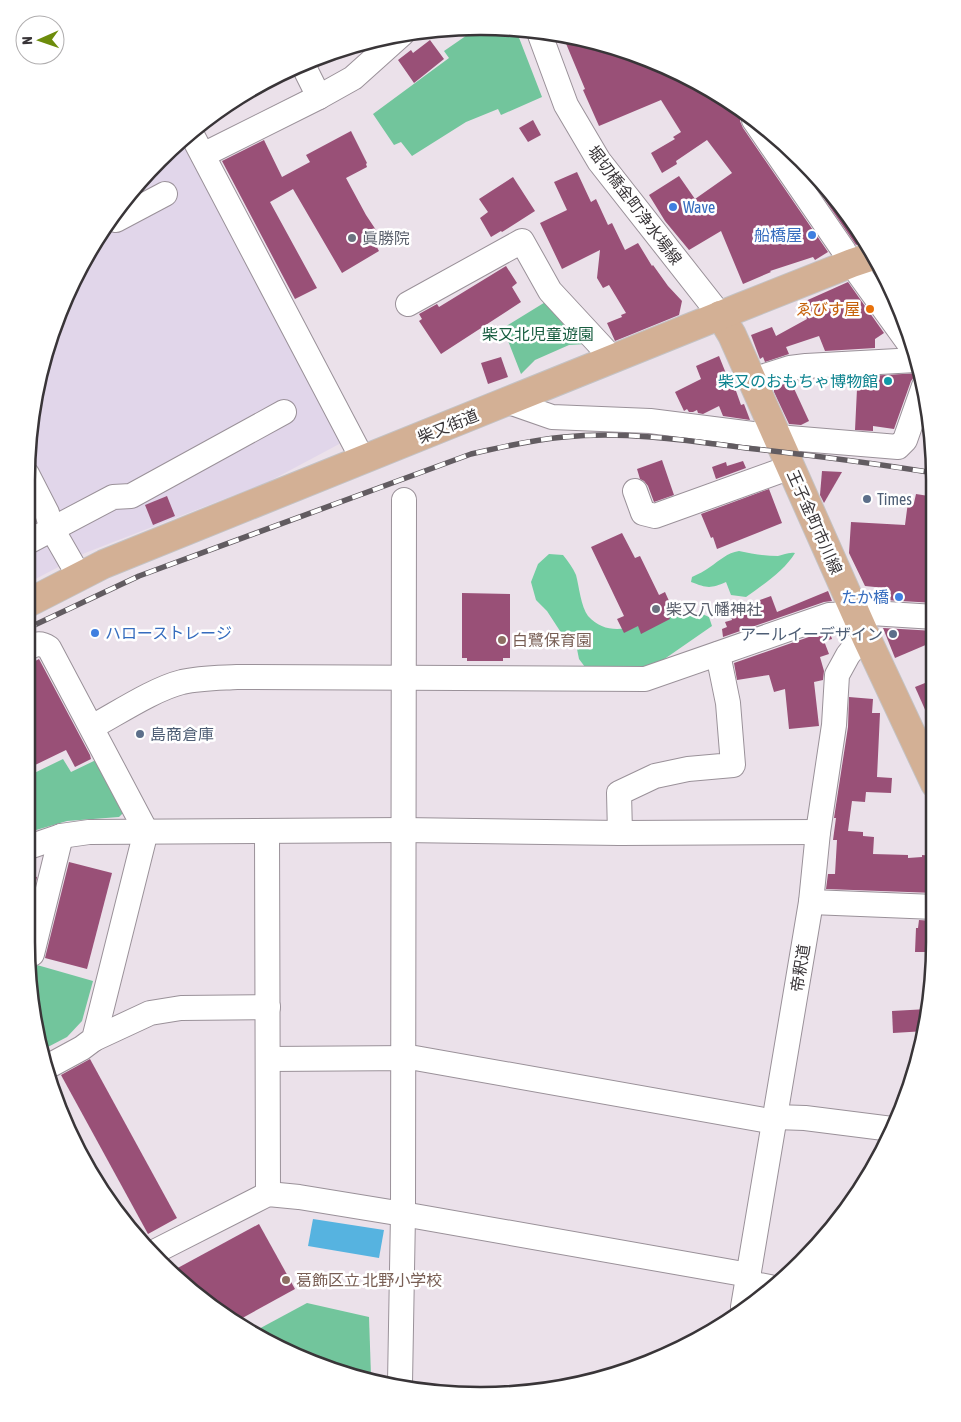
<svg xmlns="http://www.w3.org/2000/svg" width="961" height="1422" viewBox="0 0 961 1422" font-family="'Asap Condensed','Noto Sans JP',sans-serif">
<style>
.industrial{fill:#e1d6ea}
.green{fill:#72c59c}
.forest{fill:#72cda1}
.water{fill:#56b3e0}
.building{fill:#995077}
.lines{fill:none;stroke-linecap:round;stroke-linejoin:round}
.minor-casing{stroke:#9a9199;stroke-width:26}
.major-casing{stroke:#c4c2c3;stroke-width:30}
.minor{stroke:#fff;stroke-width:24}
.major{stroke:#d3b095;stroke-width:28}
.rail-casing{stroke:#625c61;stroke-width:5.5}
.rail{stroke:#fff;stroke-width:4;stroke-dasharray:11;stroke-linecap:butt}
.shop-dot{fill:#3f7fe0;stroke:#fff;stroke-width:2}
.worship-dot{fill:#6b7280;stroke:#fff;stroke-width:2}
.food-dot{fill:#e8710a;stroke:#fff;stroke-width:2}
.culture-dot{fill:#0f9aa8;stroke:#fff;stroke-width:2}
.service-dot{fill:#5c6f8a;stroke:#fff;stroke-width:2}
.education-dot{fill:#8d6e63;stroke:#fff;stroke-width:2}
.labels{text-anchor:middle;dominant-baseline:central;stroke-width:5;stroke-linejoin:round;paint-order:stroke}
.street-label{font-size:16px;fill:#393538;stroke:#fff}
.shop-label{font-size:16px;fill:#366cbe;stroke:#fff;text-anchor:start}
.worship-label{font-size:16px;fill:#5b616d;stroke:#fff;text-anchor:start}
.food-label{font-size:16px;fill:#c56008;stroke:#fff;text-anchor:end}
.park-label{font-size:16px;fill:#185d40;stroke:#fff}
.culture-label{font-size:16px;fill:#0d838f;stroke:#fff;text-anchor:end}
.service-label{font-size:16px;fill:#4e5e75;stroke:#fff;text-anchor:start}
.education-label{font-size:16px;fill:#785e54;stroke:#fff;text-anchor:start}
.rim{fill:none;stroke:#393538;stroke-width:2.5}
</style>
<rect width="100%" height="100%" fill="#ebe1ea"/>
<polygon class="industrial" points="183,140 343,442 268,482 85,553 26,584 26,481 35,392 73,279 159,160"/>
<g class="green">
<polygon points="483,27 516,30 542,97 501,115 498,109 466,122 412,156 401,142 394,145 373,114 449,58 444,51 473,31"/>
<polygon points="547,301 586,344 569,345 535,360 521,374 503,328"/>
<polygon points="63,759 71,772 98,759 125,811 119,817 67,821 26,833 26,777"/>
<polygon points="30,963 93,981 82,1021 67,1037 44,1049"/>
<polygon points="307,1303 369,1317 371,1376 307,1361 255,1331"/>
</g>
<g class="forest">
<path d="M739 551C752 554 765 556 778 556 784 555 788 552 795 553 784 571 763 585 746 597L731 595 726 582C710 589 707 588 691 582L692 577C698 574 705 571 710 567 720 560 727 553 739 551Z"/>
<path d="M549 554 563 555C568 561 573 568 576 575 579 586 581 607 588 616 621 653 673 597 709 617L712 626 650 669 585 667 579 659 577 649 560 631 547 611 536 600 531 582 538 564Z"/>
</g>
<polygon class="water" points="313,1219 384,1230 379,1258 308,1246"/>
<g class="building">
<polygon points="562,34 654,61 733,103 744,112 740,121 743,128 828,252 815,260 813,257 770,271 771,272 743,284 721,231 689,250 665,221 649,195 679,176 695,199 732,173 707,140 676,161 677,164 662,173 651,153 675,139 673,137 681,132 661,100 599,126 583,90 585,89"/>
<polygon points="430,40 444,59 414,83 398,60 411,50 413,53"/>
<polygon points="533,120 541,135 528,142 519,128"/>
<polygon points="351,131 367,163 366,164 367,167 346,178 366,215 380,236 373,240 379,251 342,273 293,189 270,202 317,288 295,299 222,161 264,140 282,177 310,162 306,155"/>
<polygon points="792,152 802,159 858,228 865,242 856,245"/>
<polygon points="577,172 591,202 596,199 608,225 612,223 625,250 638,243 652,266 653,265 668,286 682,301 679,315 615,341 607,323 622,317 621,315 626,313 609,285 603,288 597,278 600,250 562,269 540,223 567,210 554,182"/>
<polygon points="513,177 535,211 502,232 501,231 491,237 480,218 488,212 479,199"/>
<polygon points="506,266 517,283 512,287 521,302 441,354 419,321 422,319 419,314 437,304 439,307"/>
<polygon points="881,271 894,294 901,308 876,274"/>
<polygon points="848,282 884,333 875,339 875,348 825,351 819,336 786,347 789,354 765,362 763,357 760,359 751,335 772,327 776,336 807,319 801,303"/>
<polygon points="719,356 727,376 730,374 741,405 744,404 750,420 723,416 719,406 703,414 698,413 697,410 693,412 689,412 687,409 684,411 675,392 701,379 696,366"/>
<polygon points="501,357 508,377 488,384 481,363"/>
<polygon points="920,373 915,376 911,381 894,429 873,426 873,431 855,430 857,389 849,389 850,377"/>
<polygon points="791,382 809,421 801,425 789,424 774,392 774,387"/>
<polygon points="662,460 674,495 654,502 648,486 644,481 640,479 637,469"/>
<polygon points="743,461 746,468 716,479 712,467 726,462 727,466"/>
<polygon points="822,471 842,472 824,503 820,495"/>
<polygon points="769,489 782,523 717,549 713,537 711,538 701,514"/>
<polygon points="916,494 935,497 931,538 935,538 935,603 884,600 885,588 865,586 849,553 851,522 905,525 908,502 914,503"/>
<polygon points="167,496 175,516 153,525 145,505"/>
<polygon points="622,533 635,558 640,556 659,595 665,592 673,610 667,612 670,619 641,634 638,626 624,633 617,619 624,616 591,547"/>
<polygon points="828,591 832,601 824,602 723,637 722,629 727,627 725,622 732,620 731,616 751,609 749,604 771,596 777,612"/>
<polygon points="462,593 510,594 510,658 503,658 503,661 467,661 467,658 462,658"/>
<polygon points="883,628 935,631 935,641 895,658"/>
<polygon points="829,630 832,639 824,641 829,654 820,657 824,671 823,680 814,682 819,726 789,729 785,689 774,692 769,675 737,680 734,663"/>
<polygon points="39,659 90,755 91,759 75,767 66,750 33,766 26,752 26,666"/>
<polygon points="935,679 935,732 915,687"/>
<polygon points="849,697 873,699 872,713 880,713 877,777 892,778 891,793 866,792 865,802 852,801 848,831 863,832 863,836 874,837 873,854 908,855 908,858 922,857 922,855 935,856 935,893 826,889 828,874 835,874 837,840 833,840 836,818 834,818 848,727"/>
<polygon points="69,862 112,873 87,969 45,958"/>
<polygon points="26,875 37,877 31,901 26,900"/>
<polygon points="919,920 934,921 933,952 915,952 916,928 918,928"/>
<polygon points="928,1009 926,1031 893,1033 892,1011"/>
<polygon points="90,1059 177,1218 148,1234 61,1075"/>
<polygon points="259,1224 295,1289 237,1321 204,1302 174,1270"/>
</g>
<g class="lines">
<g class="minor-casing">
<g id="minor">
<polyline points="539,32 566,105 599,161 720,315"/>
<polyline points="302,63 319,97"/>
<polyline points="754,120 844,251"/>
<polyline points="191,133 363,460"/>
<polyline points="203,155 319,97 353,78 402,34"/>
<polyline points="116,220 165,194"/>
<polyline points="859,274 913,349"/>
<polyline points="408,304 522,241 550,291 613,359"/>
<polyline points="752,380 790,368 806,366 916,360"/>
<polyline points="509,402 552,417 650,421 777,437 898,447 905,440 924,386"/>
<polyline points="27,474 47,513 52,529 79,576"/>
<polyline points="635,491 643,513 655,516 791,467"/>
<polyline points="26,543 113,497 131,496 284,412"/>
<path d="M26 649C35 644 40 642 49 648L146 831 94 1039 82 1048 47 1067"/>
<path d="M92 727C118 713 154 689 182 682 200 678 219 678 237 677L645 679 829 615 871 613 935 617"/>
<polyline points="267,831 268,1194"/>
<polyline points="620,833 619,793 655,776 688,769 733,765 728,703 718,654"/>
<polyline points="26,848 61,836 89,832 403,830 620,833 818,832"/>
<polyline points="811,902 935,907"/>
<polyline points="32,954 61,836"/>
<polyline points="94,1039 150,1013 181,1008 268,1007"/>
<polyline points="268,1059 415,1058 775,1122"/>
<polyline points="775,1117 805,1118 892,1129"/>
<polyline points="156,1251 268,1194 299,1197 403,1214 749,1275"/>
<polyline points="748,1283 770,1287"/>
<polyline points="743,1307 811,902 818,832 834,725 837,675 848,655 856,645 867,639"/>
<polyline points="400,1383 403,1214 404,500"/>
</g>
</g>
<g class="major-casing">
<g id="major">
<polyline points="720,315 732,335 867,639 935,784"/>
<polyline points="26,604 104,564 741,307 852,263 873,256"/>
</g>
</g>
<use href="#minor" class="minor"/>
<use href="#major" class="major"/>
<g class="rail-casing">
<path id="rail" d="M26 629 139 576 471 454C501 447 532 440 564 437 624 431 686 440 746 448 809 455 872 463 934 473"/>
</g>
<use href="#rail" class="rail"/>
</g>
<g class="shop-dot">
<circle cx="673" cy="207" r="5"/>
<circle cx="812" cy="235" r="5"/>
<circle cx="899" cy="597" r="5"/>
<circle cx="95" cy="633" r="5"/>
</g>
<g class="worship-dot">
<circle cx="352" cy="238" r="5"/>
<circle cx="656" cy="609" r="5"/>
</g>
<circle class="food-dot" cx="870" cy="309" r="5"/>
<circle class="culture-dot" cx="888" cy="381" r="5"/>
<g class="service-dot">
<circle cx="867" cy="499" r="5"/>
<circle cx="893" cy="634" r="5"/>
<circle cx="140" cy="734" r="5"/>
</g>
<g class="education-dot">
<circle cx="502" cy="640" r="5"/>
<circle cx="286" cy="1280" r="5"/>
</g>
<g class="labels">
<g class="street-label">
<text transform="translate(635 205) rotate(53)">堀切橋金町浄水場線</text>
<text transform="translate(448 426) rotate(-22)">柴又街道</text>
<text transform="translate(815 522) rotate(66)">王子金町市川線</text>
<text transform="translate(800 968) rotate(-81)">帝釈道</text>
</g>
<g class="shop-label">
<text x="683" y="207">Wave</text>
<text x="802" y="235" text-anchor="end">船橋屋</text>
<text x="889" y="597" text-anchor="end">たか橋</text>
<text x="105" y="633">ハローストレージ</text>
</g>
<g class="worship-label">
<text x="362" y="238">眞勝院</text>
<text x="666" y="609">柴又八幡神社</text>
</g>
<g class="food-label">
<text x="860" y="309">ゑびす屋</text>
</g>
<g class="park-label">
<text x="538" y="334">柴又北児童遊園</text>
</g>
<g class="culture-label">
<text x="878" y="381">柴又のおもちゃ博物館</text>
</g>
<g class="service-label">
<text x="877" y="499">Times</text>
<text x="883" y="634" text-anchor="end">アールイーデザイン</text>
<text x="150" y="734">島商倉庫</text>
</g>
<g class="education-label">
<text x="512" y="640">白鷺保育園</text>
<text x="296" y="1280">葛飾区立 北野小学校</text>
</g>
</g>
<path d="M0 0H961V1422H0ZM480 35H481A445 445 0 0 1 926 480V942A445 445 0 0 1 481 1387H480A445 445 0 0 1 35 942V480A445 445 0 0 1 480 35Z" fill="#fff" fill-rule="evenodd"/>
<path class="rim" d="M480 35H481A445 445 0 0 1 926 480V942A445 445 0 0 1 481 1387H480A445 445 0 0 1 35 942V480A445 445 0 0 1 480 35Z"/>
<g transform="translate(40 40) rotate(268)"><circle r="24" fill="#ffffff" stroke="#b0aeaf"/>
<path d="M0-4L9 19L0 12L-9 19Z" fill="#6d8c0b"/>
<text y="-8" font-size="14" font-weight="bold" text-anchor="middle" fill="#393538">N</text>
</g>
</svg>
